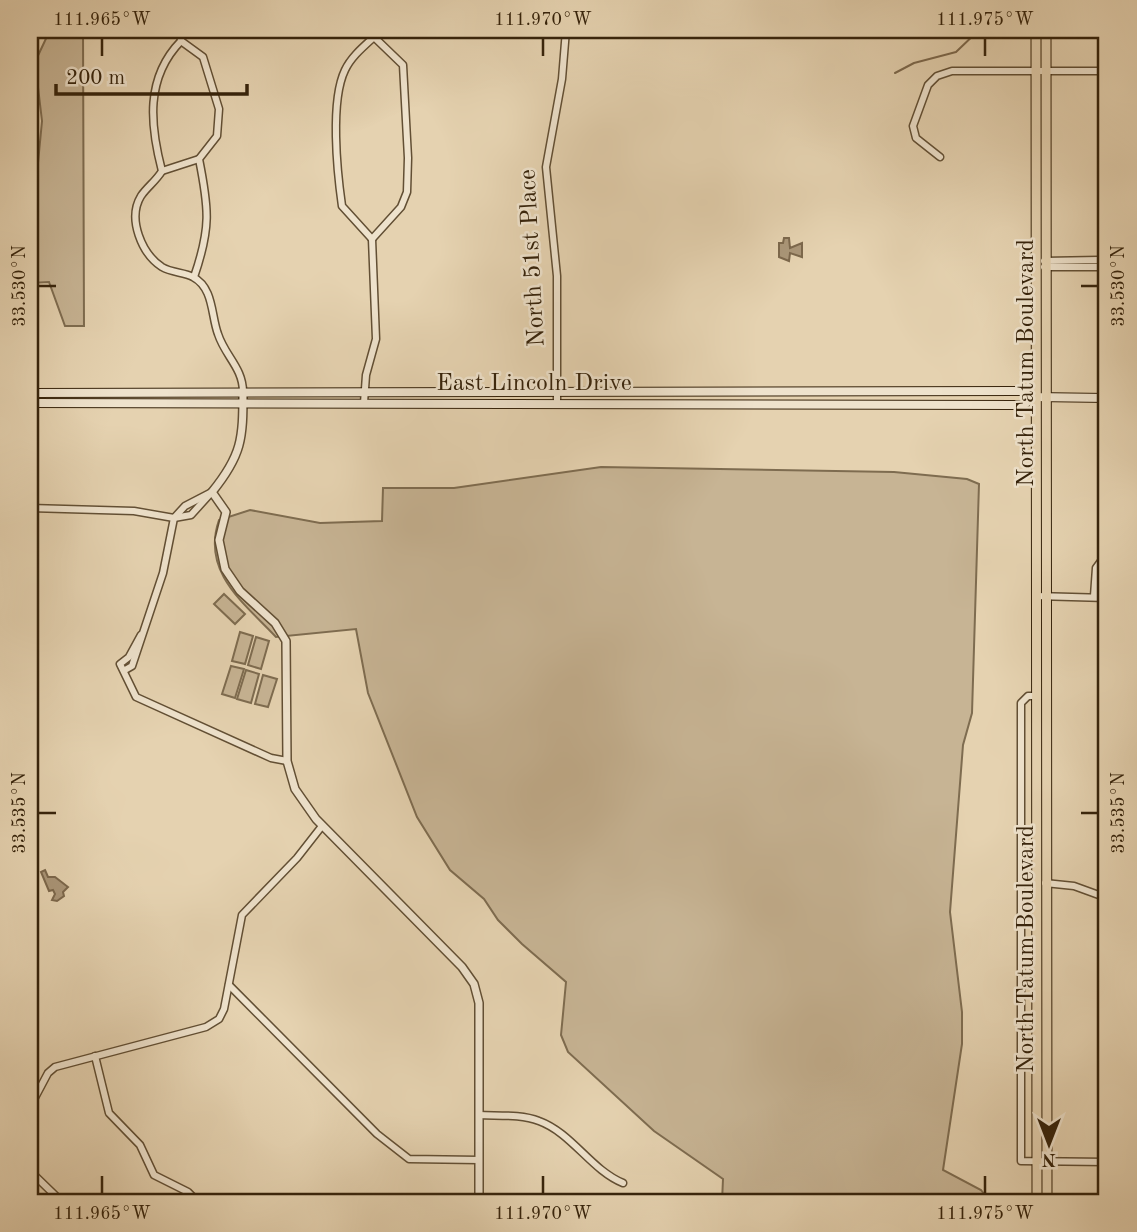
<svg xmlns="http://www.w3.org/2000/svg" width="1137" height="1232" viewBox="0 0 1137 1232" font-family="'Old Standard TT',serif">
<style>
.green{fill:#c7b494;stroke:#7e6c50;stroke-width:2}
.water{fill:#aa9678;stroke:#7c684c;stroke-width:2}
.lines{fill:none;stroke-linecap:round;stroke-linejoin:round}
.stream{stroke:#7c684c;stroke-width:2}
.minor-casing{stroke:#624f34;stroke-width:9}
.tertiary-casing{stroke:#624f34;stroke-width:10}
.secondary-casing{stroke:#36230b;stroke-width:10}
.primary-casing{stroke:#36230b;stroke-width:11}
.minor{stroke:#eee2cc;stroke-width:6}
.tertiary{stroke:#eee2cc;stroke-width:7}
.secondary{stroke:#eee2cc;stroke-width:8}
.primary{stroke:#e5d2b0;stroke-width:9}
.ticks{fill:none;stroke:#36230b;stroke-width:2.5}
.labels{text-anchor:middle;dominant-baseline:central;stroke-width:5;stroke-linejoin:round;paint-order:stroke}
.street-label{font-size:24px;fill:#36230b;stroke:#eee2cc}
.neatline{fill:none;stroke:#36230b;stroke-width:2.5}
.ticks-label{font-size:18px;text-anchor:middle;fill:#36230b}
</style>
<rect width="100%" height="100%" fill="#e5d2b0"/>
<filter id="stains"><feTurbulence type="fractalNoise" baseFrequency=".00286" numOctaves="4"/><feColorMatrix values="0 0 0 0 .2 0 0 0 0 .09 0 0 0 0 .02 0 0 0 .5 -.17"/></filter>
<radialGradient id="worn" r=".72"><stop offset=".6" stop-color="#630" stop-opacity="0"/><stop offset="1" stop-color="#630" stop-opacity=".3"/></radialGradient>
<g class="green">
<polygon points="50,30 83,30 84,326 65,326 49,282 30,283 30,218 33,215 42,121 35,62"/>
<path d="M601 467 894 472 967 479 979 484 972 713 963 745 950 912 962 1012V1044L943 1170 981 1190 990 1202H722L723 1179 654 1131 568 1052 561 1035 566 982 522 944 498 920 484 899 450 870 417 817 368 693 356 629 276 637C244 603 201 572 219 520L250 510 320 523 382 521 383 488H454Z"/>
<polygon points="224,594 245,614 235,624 214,604"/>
<polygon points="240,632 253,636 245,664 232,661"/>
<polygon points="256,637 269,641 261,669 248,665"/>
<polygon points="231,666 244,669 235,698 222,694"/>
<polygon points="246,670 259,674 251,703 237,699"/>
<polygon points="263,675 277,679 268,707 255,704"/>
</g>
<g class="water">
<polygon points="784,238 789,238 790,248 802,243 802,257 790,253 789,261 779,257 779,243 783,243"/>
<polygon points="45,870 48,877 55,877 68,887 63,892 64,896 57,901 52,900 55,894 53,890 49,891 41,872"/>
</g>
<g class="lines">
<polyline class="stream" points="895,73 914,63 956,52 979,30"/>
<g class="minor-casing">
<g id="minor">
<path d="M180 30 181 41C145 78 150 125 162 171 156 181 147 187 141 196 127 219 142 254 162 267 172 273 184 272 193 277 214 288 211 316 218 334 225 356 243 368 243 392"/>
<path d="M181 41 203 57 219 109 217 136 199 159C209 209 211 228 194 277"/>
<polyline points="940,157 916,138 913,126 928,85 937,76 952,71 1107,71"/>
<polyline points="162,171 199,159"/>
<polyline points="372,239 401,207 407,192 408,158 403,65 374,37"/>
<path d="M372 239 342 206C337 171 330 101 345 70 351 57 363 47 374 37"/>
<polyline points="1044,261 1099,260 1107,263"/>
<polyline points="1044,267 1107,267"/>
<polyline points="364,403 366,375 376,339 372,239"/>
<polyline points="557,403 557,276 546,167 562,79 566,30"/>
<polyline points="30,508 134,511 174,518 191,515 210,494"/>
<polyline points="1036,596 1107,598"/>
<polyline points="1094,596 1096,568 1107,553"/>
<polyline points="141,635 129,657 120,664 136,697 271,758 287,761"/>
<polyline points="125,670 132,666 163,573 174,518 185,506 212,492"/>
<polyline points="1037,696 1028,696 1021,703 1021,1161 1107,1162"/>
<polyline points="1045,883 1074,886 1107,898"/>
<polyline points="229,985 377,1134 409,1159 479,1160"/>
<polyline points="95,1056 109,1113 140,1145 154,1175 188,1192 198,1202"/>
<polyline points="30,1107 48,1073 55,1067 206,1027 219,1019 224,1009 242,915 297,858 322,826"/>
<path d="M479 1115C498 1116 521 1114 539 1121 572 1133 591 1170 623 1183"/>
<polyline points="30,1171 62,1202"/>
</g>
</g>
<g class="tertiary-casing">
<path id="tertiary" d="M243 392C243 439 242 455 212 492L226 512 219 540 225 569 240 591 275 623 286 641 287 761 295 789 316 819 462 967 474 984 479 1003V1202"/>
</g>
<g class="secondary-casing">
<g id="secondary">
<polyline points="30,393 1024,391 1035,397 1107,398"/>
<polyline points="30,403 1023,405 1035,397"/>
</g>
</g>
<g class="primary-casing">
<g id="primary">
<polyline points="1036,30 1037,1202"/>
<polyline points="1046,30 1047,1202"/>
</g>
</g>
<use href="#minor" class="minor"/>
<use href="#tertiary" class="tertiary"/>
<use href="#secondary" class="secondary"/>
<use href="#primary" class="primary"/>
</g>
<path class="ticks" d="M102 38V56M543 38V56M985 38V56M38 286H56M1081 286H1098M38 813H56M1081 813H1098M102 1176V1194M543 1176V1194M985 1176V1194"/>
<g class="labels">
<g class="street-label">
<text transform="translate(533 258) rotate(-93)">North 51st Place</text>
<text transform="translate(1027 363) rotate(-90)">North Tatum Boulevard</text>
<text x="534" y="384">East Lincoln Drive</text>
<text transform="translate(1027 949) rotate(-90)">North Tatum Boulevard</text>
</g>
</g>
<rect width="1137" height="1232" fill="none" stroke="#e5d2b0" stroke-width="77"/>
<g transform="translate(1049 1144) rotate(180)" stroke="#eee2cc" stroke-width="5" paint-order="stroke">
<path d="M0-5L12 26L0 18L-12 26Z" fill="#36230b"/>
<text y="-10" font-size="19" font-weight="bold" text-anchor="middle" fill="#36230b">N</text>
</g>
<path d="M56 84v10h191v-10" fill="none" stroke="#36230b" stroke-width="3.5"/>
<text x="66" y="84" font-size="21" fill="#36230b" stroke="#eee2cc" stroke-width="5" paint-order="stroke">200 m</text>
<rect x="38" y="38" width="1060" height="1156" class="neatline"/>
<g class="ticks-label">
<text x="102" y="25">111.965°W</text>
<text x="543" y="25">111.970°W</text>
<text x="985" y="25">111.975°W</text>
<text transform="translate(1118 286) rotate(-90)" y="6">33.530°N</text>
<text transform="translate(19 286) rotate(-90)" y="6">33.530°N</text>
<text transform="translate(1118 813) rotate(-90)" y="6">33.535°N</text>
<text transform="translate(19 813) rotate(-90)" y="6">33.535°N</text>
<text x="102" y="1219">111.965°W</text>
<text x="543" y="1219">111.970°W</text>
<text x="985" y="1219">111.975°W</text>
</g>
<rect width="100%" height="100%" filter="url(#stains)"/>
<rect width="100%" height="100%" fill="url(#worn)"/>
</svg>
